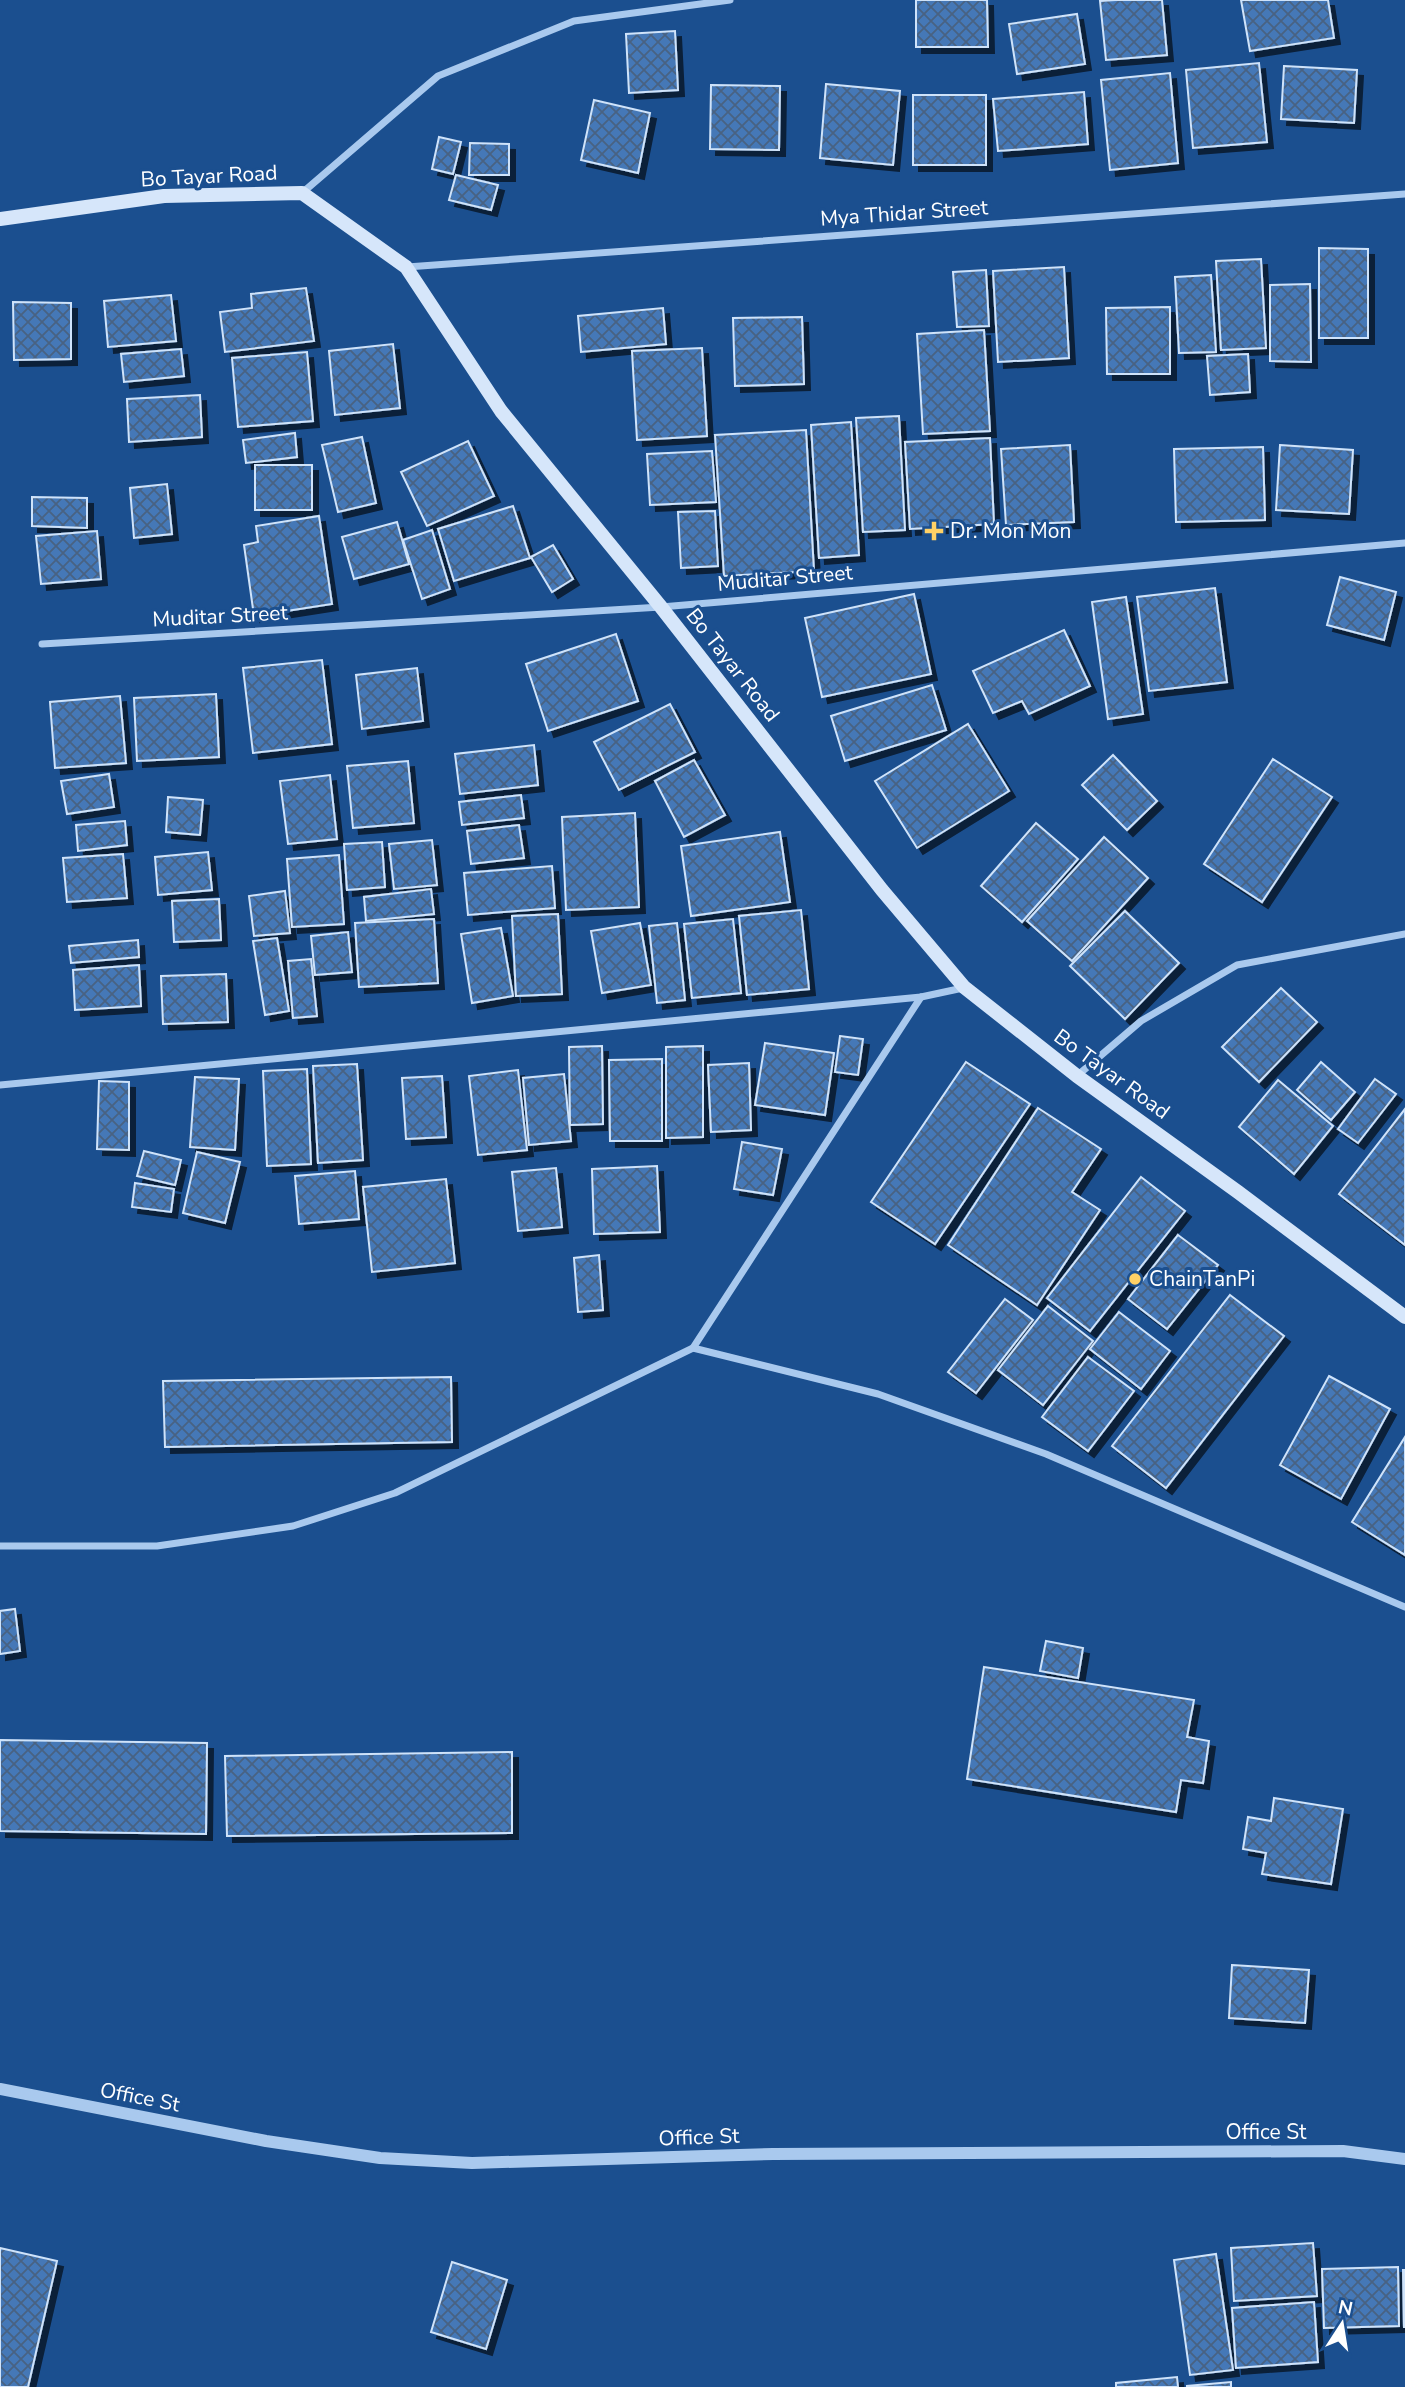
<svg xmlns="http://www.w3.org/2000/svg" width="1405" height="2387" viewBox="0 0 1405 2387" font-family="'Nunito Sans',sans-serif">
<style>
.building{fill:url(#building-cross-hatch);stroke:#cfe3fa;stroke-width:2;filter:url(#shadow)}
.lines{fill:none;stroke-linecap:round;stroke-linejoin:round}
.minor{stroke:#a9c9ee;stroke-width:7}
.tertiary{stroke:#a9c9ee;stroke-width:12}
.secondary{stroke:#d6e6fa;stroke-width:14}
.poi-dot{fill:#ffd166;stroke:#1b4f8f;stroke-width:2.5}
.labels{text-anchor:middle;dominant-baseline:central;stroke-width:6;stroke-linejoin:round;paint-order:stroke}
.street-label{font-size:21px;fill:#fff;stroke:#1b4f8f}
.poi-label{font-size:21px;fill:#fff;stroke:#1b4f8f;text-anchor:start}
</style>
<defs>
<pattern id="building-cross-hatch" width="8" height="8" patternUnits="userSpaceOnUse" patternTransform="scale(1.75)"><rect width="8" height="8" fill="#4478b7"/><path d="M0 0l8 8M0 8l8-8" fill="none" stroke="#486282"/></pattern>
<filter id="shadow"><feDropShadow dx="6" dy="6" stdDeviation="0" flood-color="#0009"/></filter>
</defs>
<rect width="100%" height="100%" fill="#1b4f8f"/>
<g class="building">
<polygon points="916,0 987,0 988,47 916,47"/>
<polygon points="1116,0 1162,0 1167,55 1106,60 1100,1"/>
<polygon points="1241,0 1328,0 1334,38 1250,51"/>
<polygon points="1077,14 1085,64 1017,74 1009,24"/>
<polygon points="675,31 678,90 629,93 626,34"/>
<polygon points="1259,63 1267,142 1193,148 1186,70"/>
<polygon points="1284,66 1357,70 1354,123 1281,119"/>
<polygon points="1170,73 1178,163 1110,170 1101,80"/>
<polygon points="826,84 900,91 893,165 820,158"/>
<polygon points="711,85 780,86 779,150 710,149"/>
<polygon points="1084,92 1088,144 998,151 993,99"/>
<rect x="913" y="95" width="73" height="70"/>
<polygon points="594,100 650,113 638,173 581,160"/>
<polygon points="439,137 461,142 453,174 432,169"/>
<polygon points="470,143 509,144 509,175 469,175"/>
<polygon points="456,175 498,185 491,210 449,200"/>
<polygon points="1319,248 1368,249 1368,338 1319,338"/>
<polygon points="1261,259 1266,348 1221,350 1216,261"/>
<polygon points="1064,267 1069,358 998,362 993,271"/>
<polygon points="986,270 989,326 957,327 953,272"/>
<polygon points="1211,275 1216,352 1179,353 1175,277"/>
<polygon points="1310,284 1311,362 1270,361 1270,285"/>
<polygon points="306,288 314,341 225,352 220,312 252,308 251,294"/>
<polygon points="171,295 176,341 108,347 104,301"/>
<polygon points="13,302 71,303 71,359 14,360"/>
<polygon points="1170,307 1170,374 1107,374 1106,308"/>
<polygon points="663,308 666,344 581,352 578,316"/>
<polygon points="802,317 804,384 735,386 733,318"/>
<polygon points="984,330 990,431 923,434 917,334"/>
<polygon points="393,344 400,408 335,415 329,351"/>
<polygon points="702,348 707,436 637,440 632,351"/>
<polygon points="181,349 184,376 124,382 121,354"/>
<polygon points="307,352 313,421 238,427 232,358"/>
<polygon points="1248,354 1250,392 1210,395 1207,356"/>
<polygon points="200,395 202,437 129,442 127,399"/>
<polygon points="899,416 905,530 863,532 856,418"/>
<polygon points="851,422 859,555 819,558 811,425"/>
<polygon points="806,430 814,571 724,576 715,435"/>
<polygon points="295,433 297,457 246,463 243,440"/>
<polygon points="362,437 376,503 338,512 322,445"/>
<polygon points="990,438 994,524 910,529 905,442"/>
<polygon points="468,441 494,496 427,526 401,472"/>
<polygon points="1070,445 1074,522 1006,525 1001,449"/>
<polygon points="1280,445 1353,450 1349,514 1276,510"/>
<polygon points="1263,447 1265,520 1176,522 1174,449"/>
<polygon points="712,451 716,502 650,505 647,454"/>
<rect x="255" y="465" width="57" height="45"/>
<polygon points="167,484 172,534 134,538 130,488"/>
<polygon points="32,497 87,498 87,528 32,526"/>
<polygon points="513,506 530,558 454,581 438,529"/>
<polygon points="715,511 718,566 681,568 678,512"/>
<polygon points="319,516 332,604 254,616 244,545 258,542 256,526"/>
<polygon points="397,522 409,564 354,579 342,537"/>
<polygon points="432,530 450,589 422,599 403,540"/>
<polygon points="97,531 101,579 41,584 36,536"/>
<polygon points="553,545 573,579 552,592 531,557"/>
<polygon points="1340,577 1396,592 1384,640 1327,625"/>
<polygon points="1215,588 1227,682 1149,691 1137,597"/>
<polygon points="914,594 931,674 822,697 805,618"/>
<polygon points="1126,597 1143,714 1108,719 1092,602"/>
<polygon points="1064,630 1090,686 1029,714 1022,701 993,713 973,671"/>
<polygon points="616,634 638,701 548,731 526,664"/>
<polygon points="322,660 332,744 253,753 243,668"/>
<polygon points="417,668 423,721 362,729 356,675"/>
<polygon points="932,685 946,730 845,761 831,716"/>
<polygon points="216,694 219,757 137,761 134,698"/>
<polygon points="120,696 126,763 55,768 50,702"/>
<polygon points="670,704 695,752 619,790 594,742"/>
<polygon points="968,724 1009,791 917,848 875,781"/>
<polygon points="534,745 538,785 460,794 455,754"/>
<polygon points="1113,755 1157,801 1127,830 1082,785"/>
<polygon points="1273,759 1332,797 1262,902 1204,864"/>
<polygon points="694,760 725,815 684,837 655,781"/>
<polygon points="408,761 414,823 353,828 347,766"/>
<polygon points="109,774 114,807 67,814 61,781"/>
<polygon points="330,775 337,839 288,844 280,781"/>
<polygon points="521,795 524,818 462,825 459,802"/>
<polygon points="168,797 203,800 200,835 166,832"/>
<polygon points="635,813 639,907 566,910 562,817"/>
<polygon points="125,821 127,845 78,851 76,825"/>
<polygon points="1036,823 1078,859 1022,922 981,886"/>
<polygon points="519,825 524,858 471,864 467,831"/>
<polygon points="780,832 790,902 691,916 681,846"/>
<polygon points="1104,837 1148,878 1072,961 1027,921"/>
<polygon points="432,840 437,885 394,889 389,844"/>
<polygon points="382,842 385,887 347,890 344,844"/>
<polygon points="208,852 212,890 158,895 155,857"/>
<polygon points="123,854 127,898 67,902 63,858"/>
<polygon points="339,855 344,924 292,927 287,859"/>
<polygon points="552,866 555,908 468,915 464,873"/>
<polygon points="431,889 434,914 366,921 364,897"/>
<polygon points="285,891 290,933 254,936 249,896"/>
<polygon points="219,899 221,940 174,942 172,901"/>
<polygon points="801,910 809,989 747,995 739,916"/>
<polygon points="1125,911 1179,963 1125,1019 1070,966"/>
<polygon points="558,914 562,994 516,996 512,916"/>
<polygon points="434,919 438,983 359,987 355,923"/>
<polygon points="733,919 741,993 692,998 684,924"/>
<polygon points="640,923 651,985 602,993 591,931"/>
<polygon points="677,923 685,1000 657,1003 649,926"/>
<polygon points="501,928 513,996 472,1003 461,934"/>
<polygon points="348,932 352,972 315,975 311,936"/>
<polygon points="277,938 289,1011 265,1015 253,941"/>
<polygon points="138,940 139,957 71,963 69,946"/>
<polygon points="311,959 317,1016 293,1018 288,961"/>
<polygon points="139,965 141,1006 75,1010 73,970"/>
<polygon points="226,974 228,1022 163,1024 161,976"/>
<polygon points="1281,988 1317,1022 1259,1082 1222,1047"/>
<polygon points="840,1036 863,1039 858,1075 835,1072"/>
<polygon points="765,1043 834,1053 825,1115 755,1105"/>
<polygon points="602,1046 603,1124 570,1125 569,1047"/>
<polygon points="703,1046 703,1137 666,1138 666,1047"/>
<polygon points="662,1059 662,1141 610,1141 609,1060"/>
<polygon points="966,1062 1030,1104 935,1244 871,1202"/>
<polygon points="1321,1062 1355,1092 1331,1120 1297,1090"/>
<polygon points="749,1063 751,1130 711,1132 708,1065"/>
<polygon points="357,1064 363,1160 318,1163 313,1066"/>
<polygon points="307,1069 311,1164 267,1166 263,1071"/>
<polygon points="518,1070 527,1150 478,1155 469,1076"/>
<polygon points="564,1074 571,1141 529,1145 523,1078"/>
<polygon points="442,1076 446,1137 406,1139 402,1078"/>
<polygon points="195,1077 239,1079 235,1150 190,1147"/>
<polygon points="1375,1079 1396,1094 1358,1143 1338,1129"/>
<polygon points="1278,1080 1333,1126 1294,1174 1239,1127"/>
<polygon points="99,1081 129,1082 129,1150 97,1149"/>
<polygon points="1038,1108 1101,1149 1072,1192 1100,1210 1037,1305 948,1245"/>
<polygon points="1405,1109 1405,1245 1339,1194"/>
<polygon points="742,1142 782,1149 773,1195 734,1189"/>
<polygon points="144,1151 181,1160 175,1185 137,1176"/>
<polygon points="197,1152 240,1162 225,1223 183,1213"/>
<polygon points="657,1166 660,1232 594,1234 592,1169"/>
<polygon points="556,1168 562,1227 518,1231 512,1172"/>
<polygon points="355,1171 359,1219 299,1224 295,1176"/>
<polygon points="1141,1177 1185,1211 1090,1331 1047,1298"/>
<polygon points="446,1179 455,1263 372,1272 363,1187"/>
<polygon points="135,1183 174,1189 171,1212 132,1207"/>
<polygon points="1178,1235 1218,1265 1167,1329 1128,1299"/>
<polygon points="599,1255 603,1310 578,1312 574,1258"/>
<polygon points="1230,1295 1284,1336 1166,1488 1112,1446"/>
<polygon points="1005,1299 1033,1320 976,1393 948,1372"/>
<polygon points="1048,1306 1093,1341 1043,1405 998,1370"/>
<polygon points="1119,1312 1170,1351 1141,1389 1090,1349"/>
<polygon points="1088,1357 1134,1391 1088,1451 1042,1417"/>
<polygon points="1329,1376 1390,1409 1341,1499 1280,1465"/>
<polygon points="451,1377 452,1442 165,1447 163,1381"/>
<polygon points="1405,1437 1405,1555 1352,1522"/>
<polygon points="15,1609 20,1651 0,1654 0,1611"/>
<polygon points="1046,1641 1083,1648 1078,1678 1040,1671"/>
<polygon points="984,1667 1194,1700 1187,1737 1209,1741 1203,1783 1181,1780 1176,1812 967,1779"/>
<polygon points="0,1740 207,1743 206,1834 0,1831"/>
<polygon points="512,1752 512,1833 227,1836 225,1756"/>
<polygon points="1274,1798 1343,1809 1331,1884 1262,1874 1266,1853 1243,1849 1248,1817 1271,1821"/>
<polygon points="1232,1965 1309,1970 1305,2023 1229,2018"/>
<polygon points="1313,2243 1317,2296 1234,2301 1231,2248"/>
<polygon points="0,2248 57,2261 28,2387 0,2387"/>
<polygon points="1216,2254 1233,2370 1190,2375 1174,2260"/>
<polygon points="452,2262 507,2280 486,2349 431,2332"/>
<polygon points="1398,2267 1399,2326 1324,2328 1322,2269"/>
<polygon points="1403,2270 1405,2270 1405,2327 1404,2327"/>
<polygon points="1314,2302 1318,2362 1236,2368 1232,2308"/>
<polygon points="1177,2377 1178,2387 1116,2387 1116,2383"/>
<polygon points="1231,2382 1231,2387 1187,2387 1187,2386"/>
</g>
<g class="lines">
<g class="minor">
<polyline points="302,193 438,76 574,21 730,0"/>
<polyline points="407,267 1405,194"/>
<polyline points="42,644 661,607 1405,543"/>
<polyline points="1078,1075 1141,1021 1237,965 1405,934"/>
<polyline points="0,1085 921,997 963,988"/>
<polyline points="693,1348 878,1394 1046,1454 1405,1607"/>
<polyline points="0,1546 157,1546 293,1526 395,1493 693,1348 921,997"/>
</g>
<polyline class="tertiary" points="0,2089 266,2141 380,2158 472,2163 773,2154 1343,2151 1405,2159"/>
<polyline class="secondary" points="0,219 164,196 302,193 406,267 501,411 661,607 882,890 964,987 1077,1076 1238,1192 1405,1317"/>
</g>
<g class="poi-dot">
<path d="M930.5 520.5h7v7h7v7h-7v7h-7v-7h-7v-7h7z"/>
<circle cx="1135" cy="1279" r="7"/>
</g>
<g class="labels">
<g class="street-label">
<text transform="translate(209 176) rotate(-3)">Bo Tayar Road</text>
<text transform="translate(904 213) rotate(-4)">Mya Thidar Street</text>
<text transform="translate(785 578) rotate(-5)">Muditar Street</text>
<text transform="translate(220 616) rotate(-3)">Muditar Street</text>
<text transform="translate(733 665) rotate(52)">Bo Tayar Road</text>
<text transform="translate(1112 1074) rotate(36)">Bo Tayar Road</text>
<text transform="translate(140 2097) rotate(11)">Office St</text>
<text x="1266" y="2132">Office St</text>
<text transform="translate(699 2137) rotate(-2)">Office St</text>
</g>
<g class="poi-label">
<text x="950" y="531">Dr. Mon Mon</text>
<text x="1149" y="1279">ChainTanPi</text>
</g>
</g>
<g transform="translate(1342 2324) rotate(12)" stroke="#1b4f8f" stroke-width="5" paint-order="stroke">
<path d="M0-5L12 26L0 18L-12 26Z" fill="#ffffff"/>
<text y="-10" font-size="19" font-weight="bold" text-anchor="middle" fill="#ffffff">N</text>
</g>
</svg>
